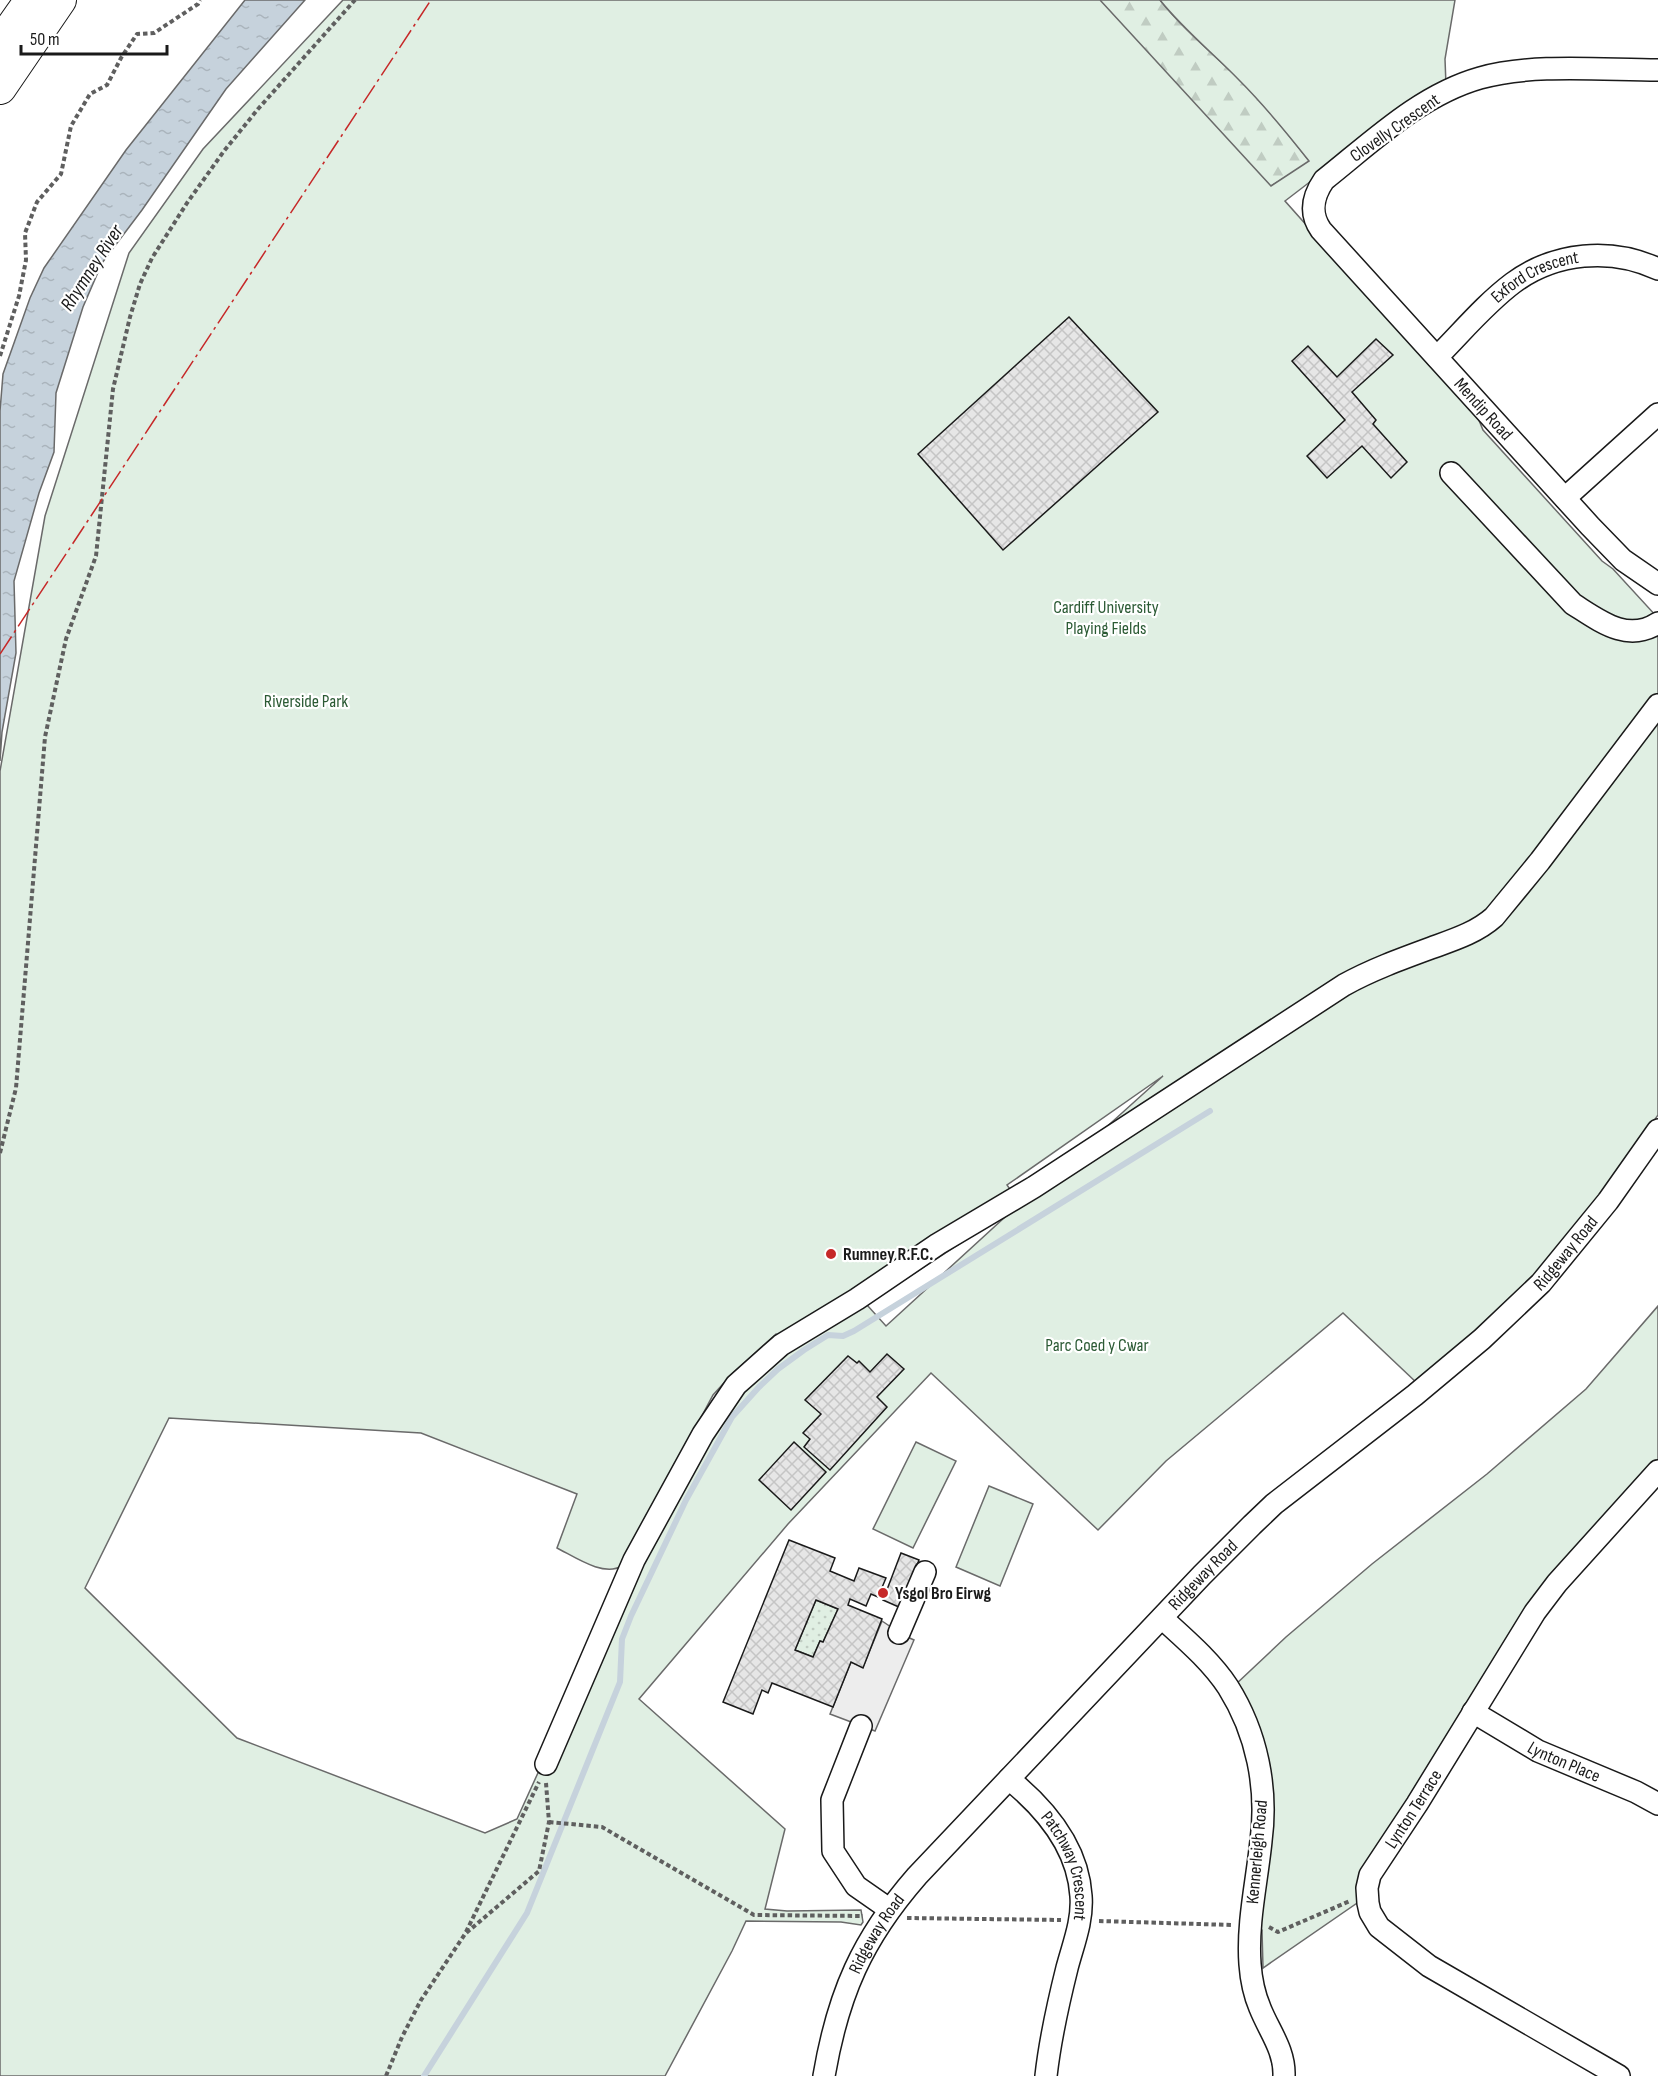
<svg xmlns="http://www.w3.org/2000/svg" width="1658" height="2076" viewBox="0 0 1658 2076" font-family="'Sofia Sans Condensed',sans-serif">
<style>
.grass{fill:url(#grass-dots);stroke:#6a6a6a;stroke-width:1.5}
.forest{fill:url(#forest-firs);stroke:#6a6a6a;stroke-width:1.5}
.park{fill:#e0efe3;stroke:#6a6a6a;stroke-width:1.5;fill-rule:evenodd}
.parking{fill:#ededed;stroke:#6a6a6a;stroke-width:1.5}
.water{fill:url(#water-ripples);stroke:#6a6a6a;stroke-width:1.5}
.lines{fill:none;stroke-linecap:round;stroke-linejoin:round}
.stream{stroke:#c6d2dc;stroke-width:6}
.building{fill:url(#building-cross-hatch);stroke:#1a1a1a;stroke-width:1.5;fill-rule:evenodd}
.minor-casing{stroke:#1a1a1a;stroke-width:24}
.highway-casing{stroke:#1a1a1a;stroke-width:34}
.path{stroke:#5f5f5f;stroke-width:4;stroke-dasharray:4.5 3;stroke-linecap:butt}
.minor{stroke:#fff;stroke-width:21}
.highway{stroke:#fff;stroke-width:32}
.power{stroke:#c62828;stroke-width:1.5;stroke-dasharray:21 4.5 3 4.5;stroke-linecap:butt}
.poi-dot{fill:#c62828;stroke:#fff;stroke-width:2}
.labels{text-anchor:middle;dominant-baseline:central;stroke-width:4.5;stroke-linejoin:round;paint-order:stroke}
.street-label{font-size:18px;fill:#1a1a1a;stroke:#fff}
.park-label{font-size:18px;fill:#2b5a34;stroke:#fff}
.poi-label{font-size:18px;font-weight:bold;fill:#1a1a1a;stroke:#fff;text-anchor:start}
.water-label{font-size:20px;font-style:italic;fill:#1a1a1a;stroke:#fff}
</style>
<defs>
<pattern id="grass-dots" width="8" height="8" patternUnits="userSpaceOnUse" patternTransform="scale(1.5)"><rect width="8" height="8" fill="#e0efe3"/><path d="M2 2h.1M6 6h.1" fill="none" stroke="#c0ccc2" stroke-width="1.8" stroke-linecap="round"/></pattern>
<pattern id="forest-firs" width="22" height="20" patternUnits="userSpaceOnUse" patternTransform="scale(1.5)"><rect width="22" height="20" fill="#e0efe3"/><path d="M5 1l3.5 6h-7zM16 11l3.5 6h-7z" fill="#c0ccc2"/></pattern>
<pattern id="water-ripples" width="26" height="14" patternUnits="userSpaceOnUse" patternTransform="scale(1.5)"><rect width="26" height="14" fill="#c6d2dc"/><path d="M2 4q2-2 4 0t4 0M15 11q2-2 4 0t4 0" fill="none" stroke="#aab4bc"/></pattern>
<pattern id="building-cross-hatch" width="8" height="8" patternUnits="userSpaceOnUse" patternTransform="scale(1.5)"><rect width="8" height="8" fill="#e6e6e6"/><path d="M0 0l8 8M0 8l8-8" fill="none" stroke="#c5c5c5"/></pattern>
</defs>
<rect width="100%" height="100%" fill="#fff"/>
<polygon class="grass" points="816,1600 838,1609 823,1642 820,1641 813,1657 795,1650"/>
<path class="forest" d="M1086 0H1160C1183 29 1211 52 1238 78 1264 104 1287 133 1310 162L1258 194Z"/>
<g class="park">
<path d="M343 0H1100L1271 186 1309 161C1287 133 1264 105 1239 80 1213 53 1184 30 1160 0H1455L1445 59 1446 85 1345 155 1285 201 1478 418 1483 430 1602 561 1613 569 1658 618V1115L1603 1196 1536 1276 1418 1384 1343 1313 1166 1461 1098 1530 931 1373 788 1524 639 1699 785 1829 765 1909 787 1911 861 1910 863 1922 861 1925 841 1922 746 1921 732 1951 665 2076H0V771L45 516 129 253 203 149ZM1163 1076 1021 1204H1020L1007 1185ZM1016 1207 886 1326 867 1305V1304ZM776 1334 788 1350 755 1379 724 1413 639 1564 562 1720 517 1819 485 1833 237 1738 85 1588 169 1418 421 1433 577 1494 557 1548C575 1557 603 1577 622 1566L713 1395 733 1373Z"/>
<polygon points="1658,1306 1658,1461 1555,1575 1360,1901 1263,1968 1262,1930 1257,1929 1268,1848 1234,1686 1286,1637 1372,1564 1487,1474 1586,1389"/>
<polygon points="916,1442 956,1461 913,1548 873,1529"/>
<polygon points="989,1486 1033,1504 1000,1586 956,1567"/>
</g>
<polygon class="parking" points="882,1621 903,1635 914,1640 875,1731 830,1714 851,1662 863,1667"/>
<polygon class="water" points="245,0 305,0 226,89 142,210 102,263 83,307 56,393 54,452 39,493 14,581 16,653 2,732 0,761 0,411 3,374 30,298 44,268 126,150"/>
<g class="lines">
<polyline class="stream" points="424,2076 527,1913 620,1682 622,1639 631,1616 686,1500 732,1417 759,1387 778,1369 804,1350 828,1335 843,1336 854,1331 1210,1111"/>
</g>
<g class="building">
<polygon points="1069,317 1158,412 1003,550 918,454"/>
<polygon points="1376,339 1393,355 1352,392 1376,420 1373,424 1407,462 1391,478 1362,446 1327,478 1307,456 1345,420 1292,361 1308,346 1337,377"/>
<polygon points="887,1354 904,1369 877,1397 887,1407 830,1470 804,1447 810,1439 803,1433 821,1414 805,1400 848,1356 857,1363 859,1361 870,1372"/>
<polygon points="794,1442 826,1472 791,1510 759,1480"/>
<path d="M789 1540 835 1558 830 1571 854 1581 859 1568 886 1578 878 1597 871 1594 866 1606 850 1599 848 1605 882 1619 863 1668 851 1662 833 1707 772 1683 768 1693 762 1690 753 1714 723 1702ZM816 1600 838 1609 823 1642 820 1641 813 1657 795 1650Z"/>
<polygon points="901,1553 919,1560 901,1608 883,1600"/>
</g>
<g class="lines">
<g class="minor-casing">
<g id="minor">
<path id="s1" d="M1658 70C1603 70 1533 63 1480 78 1420 95 1372 142 1324 180 1313 196 1309 213 1321 230L1590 526 1623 560 1658 584"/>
<path id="s2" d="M1437 357C1462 332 1485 304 1513 283 1555 252 1611 247 1658 269"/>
<path d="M1451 473 1573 604C1600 621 1627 643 1658 623"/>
<polyline points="1565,498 1658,414"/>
<path d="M1162 1618C1185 1639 1211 1661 1228 1687 1257 1733 1268 1788 1261 1841 1257 1881 1247 1923 1250 1964 1251 1978 1254 1994 1260 2008 1269 2031 1285 2050 1284 2076"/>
<polyline points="899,1633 925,1572"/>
<path id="s3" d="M1473 1712 1538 1751 1636 1792 1658 1804"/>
<polyline points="861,1726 832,1800 833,1851 856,1886 889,1909"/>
<path d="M546 1764 634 1560 703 1434 736 1385 781 1345 857 1299 938 1244 1034 1187 1344 985C1371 970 1401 959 1431 948 1453 940 1476 933 1494 917L1540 861 1658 705"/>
<path id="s4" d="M1009 1779C1046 1809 1078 1847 1081 1896 1083 1921 1073 1945 1067 1968 1058 2004 1050 2040 1046 2076"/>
<path id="s5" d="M824 2076C838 1994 862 1939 917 1876L1202 1575 1252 1525 1274 1504 1415 1395 1482 1339 1541 1283 1608 1201 1658 1130"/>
<path id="s6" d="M1619 2076 1429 1966 1379 1927 1370 1912 1368 1903 1367 1888 1370 1875 1417 1804 1535 1612 1557 1583 1658 1471"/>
</g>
</g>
<g class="highway-casing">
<g id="highway">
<polyline points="0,44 31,0"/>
<polyline points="0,88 60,0"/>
</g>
</g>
<g class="path">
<polyline points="0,356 19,296 26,260 25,233 37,202 61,174 71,126 90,94 107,85 121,58 137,34 154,33 198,4 200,0"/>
<polyline points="0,1153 16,1088 45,737 66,639 96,556 113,389 130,317 140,284 152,258 187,203 224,151 258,109 355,0"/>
<polyline points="549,1822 602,1827 754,1915 863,1916"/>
<polyline points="907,1918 1061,1920"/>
<polyline points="1099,1921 1232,1925"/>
<polyline points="1269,1927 1278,1932 1350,1901"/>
<polyline points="466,1932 539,1782"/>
<polyline points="386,2076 402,2037 421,2000 465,1934 539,1871 549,1822 546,1783"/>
</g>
<use href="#minor" class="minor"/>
<use href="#highway" class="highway"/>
<polyline class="power" points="0,654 431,0"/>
</g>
<g class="poi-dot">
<circle cx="831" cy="1254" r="6"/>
<circle cx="883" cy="1593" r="6"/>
</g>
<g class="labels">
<g class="street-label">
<text transform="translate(1395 128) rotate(-35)">Clovelly Crescent</text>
<text stroke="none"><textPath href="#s2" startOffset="129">Exford Crescent</textPath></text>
<text stroke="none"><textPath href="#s1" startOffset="662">Mendip Road</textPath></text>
<text stroke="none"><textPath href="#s5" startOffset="1125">Ridgeway Road</textPath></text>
<text stroke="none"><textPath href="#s5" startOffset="639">Ridgeway Road</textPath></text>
<text stroke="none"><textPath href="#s3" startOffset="104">Lynton Place</textPath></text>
<text stroke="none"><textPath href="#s6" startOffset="417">Lynton Terrace</textPath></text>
<text transform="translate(1257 1852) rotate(-85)">Kennerleigh Road</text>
<text stroke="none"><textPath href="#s4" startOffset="108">Patchway Crescent</textPath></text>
<text stroke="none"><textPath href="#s5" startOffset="153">Ridgeway Road</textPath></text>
</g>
<g class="park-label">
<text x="1106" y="607">Cardiff University<tspan x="1106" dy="21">Playing Fields</tspan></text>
<text x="306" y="701">Riverside Park</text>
<text x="1097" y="1345">Parc Coed y Cwar</text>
</g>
<g class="poi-label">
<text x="843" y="1254">Rumney R.F.C.</text>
<text x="895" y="1593">Ysgol Bro Eirwg</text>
</g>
<g class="water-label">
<text transform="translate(92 268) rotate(-57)">Rhymney River</text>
</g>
</g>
<path d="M21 45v9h146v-9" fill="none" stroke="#1a1a1a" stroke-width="3"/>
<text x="30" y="45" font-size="18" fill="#1a1a1a" stroke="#ffffff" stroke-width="4.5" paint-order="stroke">50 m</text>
</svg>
